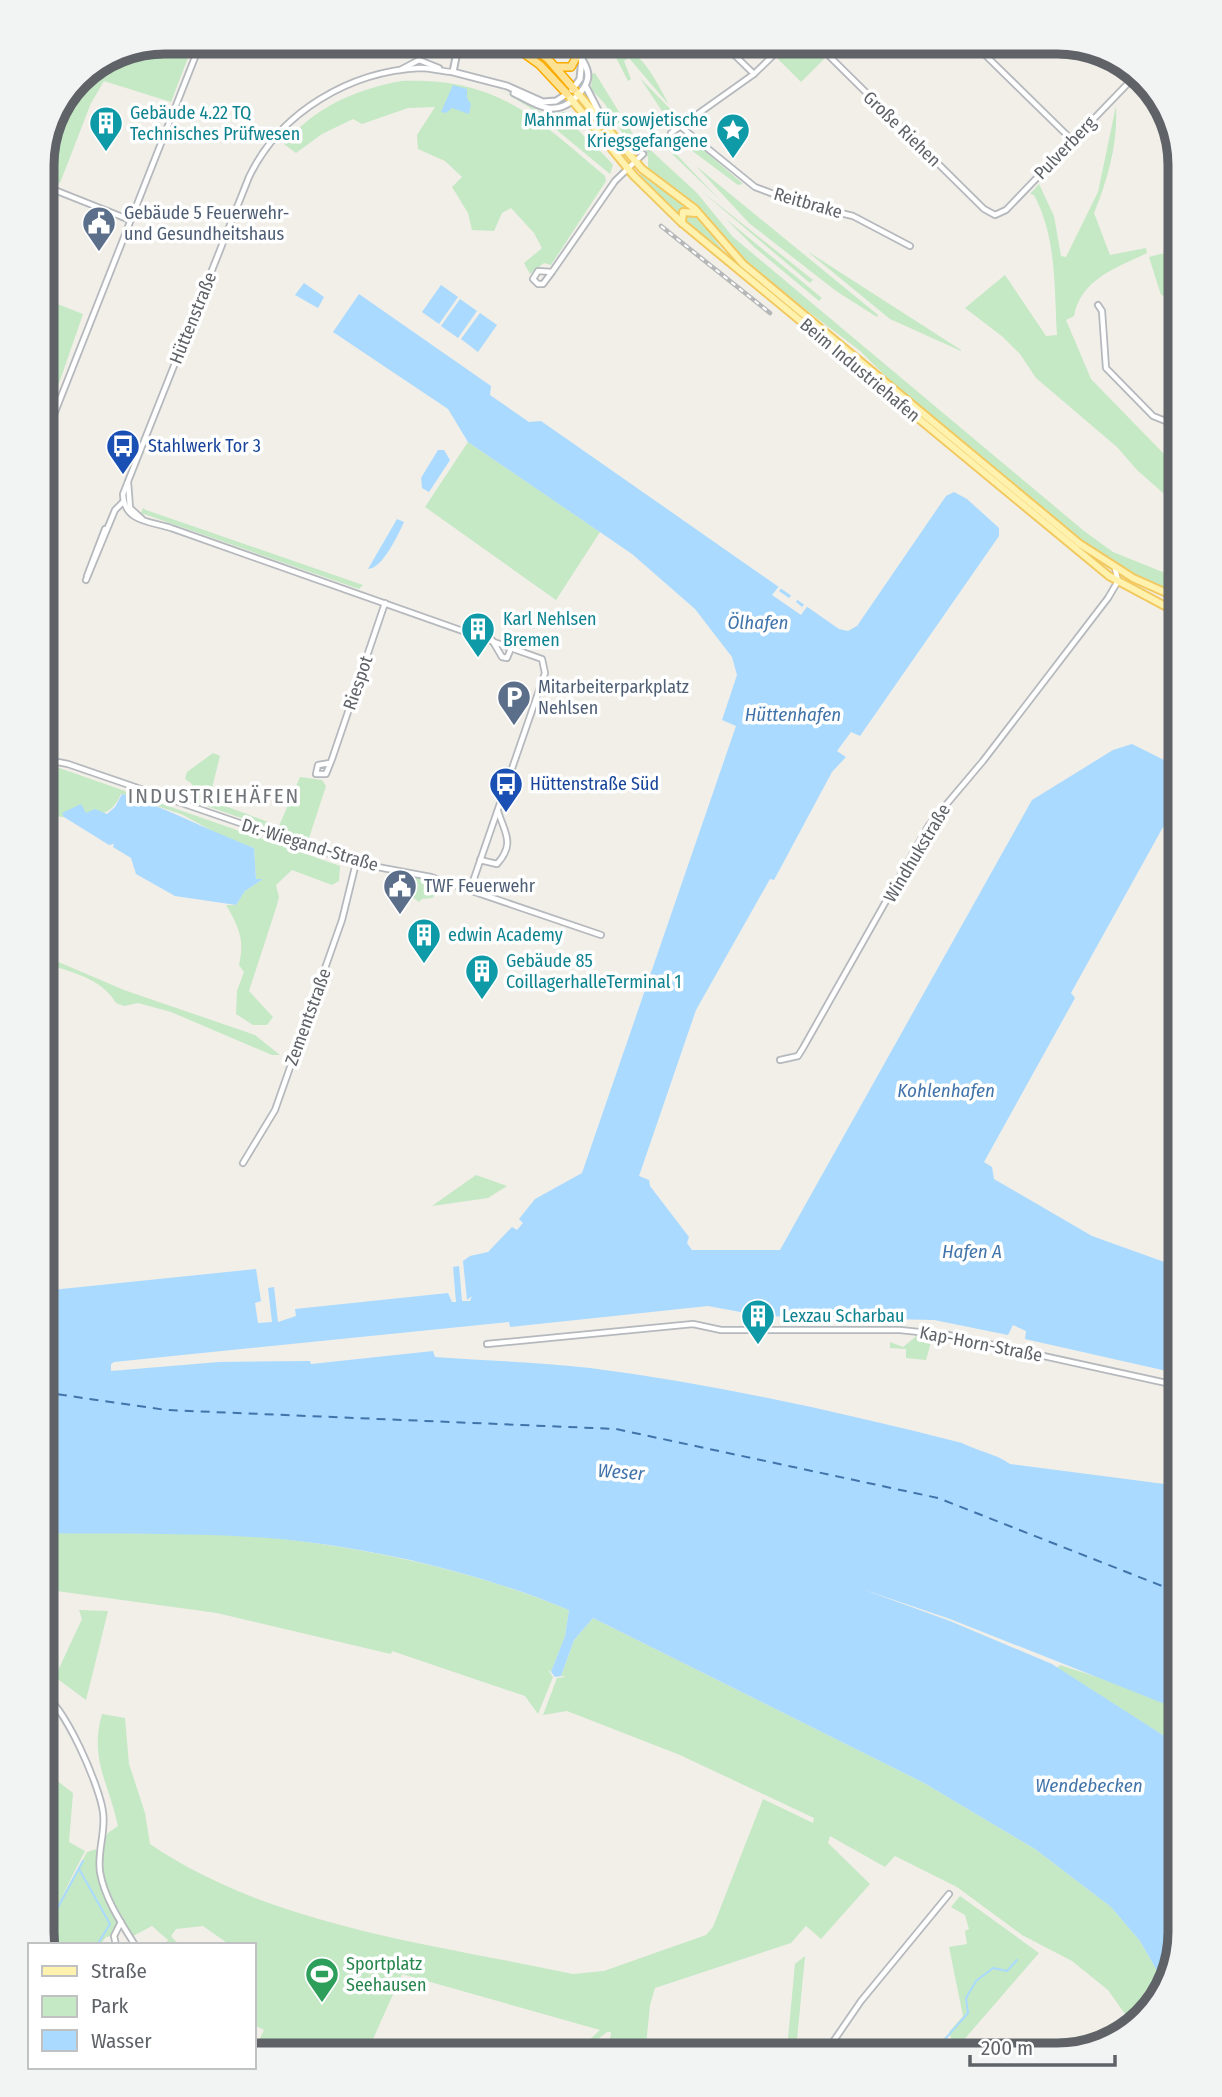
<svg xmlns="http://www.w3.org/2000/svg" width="1222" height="2097" viewBox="0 0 1222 2097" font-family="'Fira Sans Condensed',sans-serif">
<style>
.green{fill:#c5e8c5}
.water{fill:#aadaff}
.pier{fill:#f1efe8}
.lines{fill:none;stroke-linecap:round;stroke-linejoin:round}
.stream{stroke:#aadaff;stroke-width:2}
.ferry{stroke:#4174aa;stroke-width:2;stroke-dasharray:9 7;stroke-linecap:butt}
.minor-tunnel{stroke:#ccccc8;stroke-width:4.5;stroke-dasharray:4.5 2;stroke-linecap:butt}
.minor-casing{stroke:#b5b8bc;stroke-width:8}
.tertiary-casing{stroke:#b5b8bc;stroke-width:9}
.secondary-casing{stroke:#b6babf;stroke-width:9}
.primary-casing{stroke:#f2c960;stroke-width:10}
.motorway-casing{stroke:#f9ab00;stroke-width:10}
.minor{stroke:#fff;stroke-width:4.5}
.tertiary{stroke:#fff;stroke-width:5}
.secondary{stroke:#fff;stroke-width:5}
.primary{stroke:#fff2af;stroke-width:6}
.motorway{stroke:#fde293;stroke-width:7}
.rail-casing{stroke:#b6b7b8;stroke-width:4.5}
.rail{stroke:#fff;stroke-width:2;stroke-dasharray:5;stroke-linecap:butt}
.labels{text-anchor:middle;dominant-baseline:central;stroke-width:7;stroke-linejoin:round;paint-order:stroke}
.culture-label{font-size:18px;fill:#0d838f;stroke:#fff;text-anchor:start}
.street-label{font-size:18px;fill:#5f6368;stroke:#fff}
.service-label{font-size:18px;fill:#4e5e75;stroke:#fff;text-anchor:start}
.transit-label{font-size:18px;fill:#164399;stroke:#fff;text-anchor:start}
.leisure-label{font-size:18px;fill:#27864d;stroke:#fff;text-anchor:start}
.water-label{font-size:19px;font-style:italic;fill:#4174aa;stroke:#fff}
.quarter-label{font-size:21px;letter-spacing:2px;fill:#70757a;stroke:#fff}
.rim{fill:none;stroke:#5f6368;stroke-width:9}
</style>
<rect width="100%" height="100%" fill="#f1efe8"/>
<g class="green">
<path d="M166 42H194L171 102 104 81 91 103 60 183 53 181C55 125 63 78 117 52 131 46 151 45 166 42Z"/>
<path d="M608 42C638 42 657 82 669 105L629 58 624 61 631 79 628 81Z"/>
<polygon points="794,42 807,42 824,59 801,82 778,59"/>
<polygon points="595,73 632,133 697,193 733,237 1084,531 1113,552 1180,579 1180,591 1166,590 1135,576 1079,539 900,390 859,350 747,265 706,217 648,168 648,157 641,148 631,147 605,104 591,89 592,74"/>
<polygon points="640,78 680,119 668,129 662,121 666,117"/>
<path d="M401 81C498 77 536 118 605 176L606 181 551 265 544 263 530 274 524 263 542 248 534 233 511 208 502 213 494 231 472 230 468 213 452 187 462 177 445 161 418 149 417 135 435 107 408 108 362 124 353 119 322 134 296 153 284 144C315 107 354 90 401 81Z"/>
<path d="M498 89 543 113 565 112C576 133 598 146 613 165L610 174 529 107Z"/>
<path d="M1116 106C1118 143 1108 179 1094 213L1110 255 1146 248 1147 253C1116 268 1081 279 1074 316L1066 320 1091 379 1164 454 1180 466V508L1137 470 1117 447 1036 378 1020 354 1003 337 965 308 1005 275 1046 336 1057 335C1054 287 1057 238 1034 195L1030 194 1039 184 1054 216 1061 256 1066 257 1098 192Z"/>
<polygon points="651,128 721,201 667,149"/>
<polygon points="683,132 743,184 738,185 675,138"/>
<polygon points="696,166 878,315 877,317 836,291 749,223"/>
<polygon points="640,174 689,208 677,215 638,176"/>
<polygon points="700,190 813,280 810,283"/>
<path d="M687 214C705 217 715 244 728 255 781 303 839 346 894 392L688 225 684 218Z"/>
<polygon points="726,219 822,298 819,301 754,247"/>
<polygon points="1180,249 1180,301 1161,295 1149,257"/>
<polygon points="807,251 961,350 961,351 890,319"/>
<polygon points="42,298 83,314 56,392 42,386"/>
<polygon points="468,442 600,532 556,600 425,507"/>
<polygon points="143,508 146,510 363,585 359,589 141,513"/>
<polygon points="213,753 220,756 209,800 279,826 300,777 322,780 326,786 308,841 186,799 192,784 185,779 187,772"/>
<path d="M42 762 340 866 339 881 332 885 292 870 276 885 279 897 276 908 249 991 273 1017 267 1025H253L236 1014 237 991 244 972 239 965C245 940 239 927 226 905H236L245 891 263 879H256L254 848 220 835 181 814 121 794C108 823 90 813 63 812L64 817 44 815Z"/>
<polygon points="411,875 446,885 432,898 422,899 419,902 396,885 399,876"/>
<path d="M42 955 124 990 255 1035 280 1055H272L171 1012 138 1003 124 1006 116 1003C101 977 69 972 42 962Z"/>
<polygon points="476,1175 507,1186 488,1198 432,1206"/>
<polygon points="919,1334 931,1342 926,1360 906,1358 906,1349 890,1348 890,1342 903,1347"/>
<path d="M42 1532C130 1534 220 1530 307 1542 395 1554 487 1576 569 1610L565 1636 551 1672 548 1670 553 1677 538 1714 525 1696 392 1651 391 1654 217 1613 42 1589Z"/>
<polygon points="79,1610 108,1611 86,1700 55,1677 82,1619"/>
<path d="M593 1618 924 1783 1035 1849 1111 1907 1140 1941 1164 1983 1159 2000 1132 2024 1108 1990 1072 1961 1022 1935 957 1887 895 1856 885 1867 830 1836 828 1843 870 1884 821 1939 806 1926 791 1943 655 1988 650 2005 645 2055 608 2054 611 2032H607L578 2055H573L600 2030 402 1974 366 2055H261L254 2051 264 2030 254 2025V1945H230L203 1926 176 1929 171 1936 179 1945H165L168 1940 152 1926 133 1936C121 1915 87 1861 105 1837 108 1832 114 1829 118 1826 109 1783 89 1759 102 1714L125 1718 129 1764 145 1813 150 1844C270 1926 433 1944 573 1974L604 1971 706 1935 713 1927 763 1799 813 1823 814 1818 680 1755 567 1711 543 1715 557 1678 566 1677 561 1676 574 1640Z"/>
<polygon points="1060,1665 1122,1685 1180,1710 1180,1746 1057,1668"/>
<polygon points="42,1761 56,1780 73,1793 69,1842 85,1851 60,1900 87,1852 96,1849 100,1882 117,1922 112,1936 106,1937 100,1945 45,1945 42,1931"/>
<polygon points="960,1896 1039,1953 955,2050 949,2032 963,2016 949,1947 967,1944 965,1931 969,1929 965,1915 951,1907"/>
<polygon points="805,1956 796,2050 787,2049 795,1964"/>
</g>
<g class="water">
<polygon points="453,85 467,89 467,98 471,104 469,114 452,108 446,113 441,112"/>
<polygon points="304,283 324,297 318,308 295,295"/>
<polygon points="441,285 458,297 439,324 422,312"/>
<path d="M359 294 491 386 490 395 529 422 541 421 839 629 848 631 857 626 946 496 954 492 967 499 999 528V536L860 736 851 732 837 751 846 757 832 772 774 880 770 879 696 1010 639 1176 649 1180 650 1186 689 1237 687 1243 692 1250H780L1032 800 1113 750 1132 744 1168 762 1175 774 1178 800 1071 993 1075 998 984 1162 992 1167 994 1179 1092 1236 1170 1264 1180 1262V1374L1025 1339 1026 1331 1013 1325 1008 1335 934 1320 762 1316 708 1306 510 1327 509 1322 114 1362 111 1364V1371L219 1362 310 1361 311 1364 433 1351 435 1357C487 1361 539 1362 590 1368 715 1384 840 1412 962 1443 980 1452 994 1453 1010 1464L1180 1486V1710L950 1619 859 1588 950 1621 1052 1664 1180 1746V1932L1164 1983 1140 1941 1111 1907 1035 1849 924 1783 593 1618 574 1640 561 1676 555 1677 551 1672 565 1636 569 1610C487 1576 395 1553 307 1542 220 1531 130 1535 42 1533V1291L256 1269 261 1301 255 1303 258 1323 272 1322 268 1288 274 1287 278 1322 296 1316 295 1309 448 1293 452 1302H456L453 1267 459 1266 462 1301H470L472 1296 467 1300 463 1261 470 1256 488 1252 512 1227 517 1230 523 1223 519 1219 535 1199 582 1173 736 726 722 720 737 675 732 657 695 609 632 554 468 442 448 409 333 332Z"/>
<polygon points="460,299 477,311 458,338 441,326"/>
<polygon points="480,313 497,325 478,352 461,339"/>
<polygon points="438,450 444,450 450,460 429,492 422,488 421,478"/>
<path d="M397 519 404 522C398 535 382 569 368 569Z"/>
<path d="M122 794C168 808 209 831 254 848L256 879H263L245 891 236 905 175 896 136 874 131 858 113 847 114 844 109 845 64 817 62 813 81 804 86 813 95 809 107 814 115 807Z"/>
</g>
<polygon class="pier" points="780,585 782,587 779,591 789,598 793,593 799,597 796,602 802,607 806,602 809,604 801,615 772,595"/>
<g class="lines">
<g class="stream">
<polyline points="42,1823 46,1814"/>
<polyline points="79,1869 110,1924 97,1945"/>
<polyline points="43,1935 83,1861"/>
<polyline points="931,2055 968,2013 966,1998 976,1981 993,1968 1007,1971 1017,1960"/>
</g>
<polyline class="ferry" points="42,1392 166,1410 616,1429 938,1498 1180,1593"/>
<polyline class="minor-tunnel" points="643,154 671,133"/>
<g class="minor-casing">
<g id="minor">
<polyline points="721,42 754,74"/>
<polyline points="815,42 984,209 995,215 1006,210 1136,75"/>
<polyline points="972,42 1073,141"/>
<polyline points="400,70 419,60 439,68"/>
<path d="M453 72C443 72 432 68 421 68 350 71 280 112 249 177L123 494C124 522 149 521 171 528L542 659 545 673 470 890"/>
<polyline points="680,126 755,187 795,202 853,216 910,246"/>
<polyline points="671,133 754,74 787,42"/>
<polyline points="42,185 130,220"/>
<polyline points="552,272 538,271 533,279 538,284 543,284 552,272 615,181 643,154"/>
<polyline points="1098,305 1102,311 1106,368 1153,416 1168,422"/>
<polyline points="1175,424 1180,425"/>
<polyline points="42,445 201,42"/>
<polyline points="128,482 130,508 142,519"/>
<polyline points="87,576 105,529"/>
<polyline points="86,580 115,510 123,502"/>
<polyline points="492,640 502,657 507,658 512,646"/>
<polyline points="42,759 68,764 356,863 431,877 601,935"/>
<polyline points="330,763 318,765 316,774 326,774 332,759 385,603"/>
<path d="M480 860 497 864C516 843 504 832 498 811"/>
<polyline points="780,1060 798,1056 803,1048 929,825 983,761 1108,598 1118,581 1115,568"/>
<polyline points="243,1163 275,1110 342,920 356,863"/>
<polyline points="487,1344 693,1324 721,1330 900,1330 948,1335 1180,1386"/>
<path d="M42 1694C64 1703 100 1787 103 1812 106 1832 97 1851 100 1872 104 1897 121 1923 135 1945"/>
<polyline points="116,1945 114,1936 121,1922"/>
<polyline points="824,2055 861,2001 949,1894"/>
</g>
</g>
<g class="tertiary-casing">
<g id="tertiary">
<polyline points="459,42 453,72 507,86 543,102 556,101 567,94"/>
<path d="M514 93C535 103 551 117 572 101"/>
</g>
</g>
<g class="secondary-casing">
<g id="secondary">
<path d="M570 42C587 67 599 77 572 101"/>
<polyline points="586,87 605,124"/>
<polyline points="572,90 580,79 582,58"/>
</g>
</g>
<g class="primary-casing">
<g id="primary">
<polyline points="574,89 642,169 695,209 743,264 1080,544 1133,578 1180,599"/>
<polyline points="567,94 634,176 682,223 1109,576 1180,614"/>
<polyline points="682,223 683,212 696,213"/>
</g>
</g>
<g class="motorway-casing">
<g id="motorway">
<polyline points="508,42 540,65 567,94"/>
<polyline points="525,42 548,59 574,89"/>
<polyline points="556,67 571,67 578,54"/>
</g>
</g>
<use href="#minor" class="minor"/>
<use href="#tertiary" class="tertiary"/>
<use href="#secondary" class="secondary"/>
<use href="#primary" class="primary"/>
<use href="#motorway" class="motorway"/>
<g class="rail-casing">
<polyline id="rail" points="661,226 770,313"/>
</g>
<use href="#rail" class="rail"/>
</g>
<defs>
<g id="building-pin" transform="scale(1.75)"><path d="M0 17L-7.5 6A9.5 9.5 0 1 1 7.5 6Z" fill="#0f9aa8" stroke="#fff"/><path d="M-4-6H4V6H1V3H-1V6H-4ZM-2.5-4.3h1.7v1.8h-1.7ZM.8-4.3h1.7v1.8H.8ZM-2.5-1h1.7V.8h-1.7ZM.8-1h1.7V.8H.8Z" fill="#fff"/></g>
<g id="sight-pin" transform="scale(1.75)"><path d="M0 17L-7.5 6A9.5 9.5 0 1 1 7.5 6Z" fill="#0f9aa8" stroke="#fff"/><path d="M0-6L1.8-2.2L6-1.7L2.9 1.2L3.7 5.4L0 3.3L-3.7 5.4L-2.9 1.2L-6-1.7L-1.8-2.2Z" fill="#fff"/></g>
<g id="civic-pin" transform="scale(1.75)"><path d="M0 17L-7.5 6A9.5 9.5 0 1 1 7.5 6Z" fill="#5c6f8a" stroke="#fff"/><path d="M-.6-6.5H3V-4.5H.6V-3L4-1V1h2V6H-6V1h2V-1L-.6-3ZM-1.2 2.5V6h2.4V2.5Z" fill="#fff"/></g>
<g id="bus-pin" transform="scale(1.75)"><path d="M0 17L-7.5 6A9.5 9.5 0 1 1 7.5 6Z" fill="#1a4fb4" stroke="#fff"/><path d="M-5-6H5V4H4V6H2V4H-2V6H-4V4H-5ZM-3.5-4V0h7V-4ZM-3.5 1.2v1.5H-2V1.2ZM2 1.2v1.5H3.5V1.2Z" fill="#fff"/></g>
<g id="parking-pin" transform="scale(1.75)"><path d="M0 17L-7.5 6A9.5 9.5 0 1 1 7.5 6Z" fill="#5c6f8a" stroke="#fff"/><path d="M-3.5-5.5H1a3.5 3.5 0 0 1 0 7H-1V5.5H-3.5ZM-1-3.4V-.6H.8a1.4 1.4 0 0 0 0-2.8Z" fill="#fff"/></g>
<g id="stadium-pin" transform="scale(1.75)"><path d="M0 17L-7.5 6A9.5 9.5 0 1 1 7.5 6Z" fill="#2e9e5b" stroke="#fff"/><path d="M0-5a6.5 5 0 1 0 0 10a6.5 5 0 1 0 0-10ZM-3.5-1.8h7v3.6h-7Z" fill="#fff"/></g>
</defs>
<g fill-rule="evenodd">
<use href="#building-pin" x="106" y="123"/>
<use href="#sight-pin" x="733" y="130"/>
<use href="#civic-pin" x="99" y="223"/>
<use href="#bus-pin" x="123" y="446"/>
<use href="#building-pin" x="478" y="629"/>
<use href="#parking-pin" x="514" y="697"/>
<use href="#bus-pin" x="506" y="784"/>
<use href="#civic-pin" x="400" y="886"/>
<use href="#building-pin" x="424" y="935"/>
<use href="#building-pin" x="482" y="971"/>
<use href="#building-pin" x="758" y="1316"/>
<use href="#stadium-pin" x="322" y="1974"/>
</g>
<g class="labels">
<g class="culture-label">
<text x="130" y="113">Gebäude 4.22 TQ<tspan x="130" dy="21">Technisches Prüfwesen</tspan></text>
<text x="708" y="120" text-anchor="end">Mahnmal für sowjetische<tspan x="708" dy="21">Kriegsgefangene</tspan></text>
<text x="503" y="619">Karl Nehlsen<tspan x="503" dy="21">Bremen</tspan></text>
<text x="448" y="935">edwin Academy</text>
<text x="506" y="961">Gebäude 85<tspan x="506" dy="21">CoillagerhalleTerminal 1</tspan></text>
<text x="782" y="1316">Lexzau Scharbau</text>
</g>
<g class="street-label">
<text transform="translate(902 129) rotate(44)">Große Riehen</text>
<text transform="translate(1065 148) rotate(-46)">Pulverberg</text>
<text transform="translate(808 203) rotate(16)">Reitbrake</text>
<text transform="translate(193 318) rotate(-68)">Hüttenstraße</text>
<text transform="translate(860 370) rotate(40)">Beim Industriehafen</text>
<text transform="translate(358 683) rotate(-71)">Riespot</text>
<text transform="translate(310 845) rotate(17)">Dr.-Wiegand-Straße</text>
<text transform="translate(917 853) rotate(-59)">Windhukstraße</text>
<text transform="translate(308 1017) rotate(-70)">Zementstraße</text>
<text transform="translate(981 1344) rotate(11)">Kap-Horn-Straße</text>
</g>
<g class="service-label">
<text x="124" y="213">Gebäude 5 Feuerwehr-<tspan x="124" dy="21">und Gesundheitshaus</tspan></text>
<text x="538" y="687">Mitarbeiterparkplatz<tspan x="538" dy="21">Nehlsen</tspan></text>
<text x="424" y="886">TWF Feuerwehr</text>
</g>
<g class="transit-label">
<text x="148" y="446">Stahlwerk Tor 3</text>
<text x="530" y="784">Hüttenstraße Süd</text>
</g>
<g class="leisure-label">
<text x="346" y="1964">Sportplatz<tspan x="346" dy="21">Seehausen</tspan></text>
</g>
<g class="water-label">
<text x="758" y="622">Ölhafen</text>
<text x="793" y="714">Hüttenhafen</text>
<text x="946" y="1090">Kohlenhafen</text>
<text x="972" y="1251">Hafen A</text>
<text transform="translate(621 1472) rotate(4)">Weser</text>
<text x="1089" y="1785">Wendebecken</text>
</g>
<g class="quarter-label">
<text x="214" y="796">INDUSTRIEHÄFEN</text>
</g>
</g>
<path d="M0 0H1222V2097H0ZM165 54H1057A111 111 0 0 1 1168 165V1932A111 111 0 0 1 1057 2043H165A111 111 0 0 1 54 1932V165A111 111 0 0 1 165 54Z" fill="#f2f3f3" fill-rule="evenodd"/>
<path class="rim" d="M165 54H1057A111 111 0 0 1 1168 165V1932A111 111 0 0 1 1057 2043H165A111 111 0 0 1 54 1932V165A111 111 0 0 1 165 54Z"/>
<rect x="28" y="1943" width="228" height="126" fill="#ffffff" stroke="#bfc1c3" stroke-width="2"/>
<rect x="42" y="1966" width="35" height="10" fill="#fff2af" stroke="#bfc1c3" stroke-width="2"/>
<text x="91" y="1978" font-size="21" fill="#5f6368">Straße</text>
<rect x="42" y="1996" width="35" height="21" fill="#c5e8c5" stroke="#bfc1c3" stroke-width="2"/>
<text x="91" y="2013" font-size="21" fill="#5f6368">Park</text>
<rect x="42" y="2030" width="35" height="21" fill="#aadaff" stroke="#bfc1c3" stroke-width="2"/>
<text x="91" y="2048" font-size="21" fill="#5f6368">Wasser</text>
<path d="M970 2055v10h145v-10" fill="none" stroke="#5f6368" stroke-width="3.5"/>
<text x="981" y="2055" font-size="21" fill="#5f6368" stroke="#ffffff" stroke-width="5" paint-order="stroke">200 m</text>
</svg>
